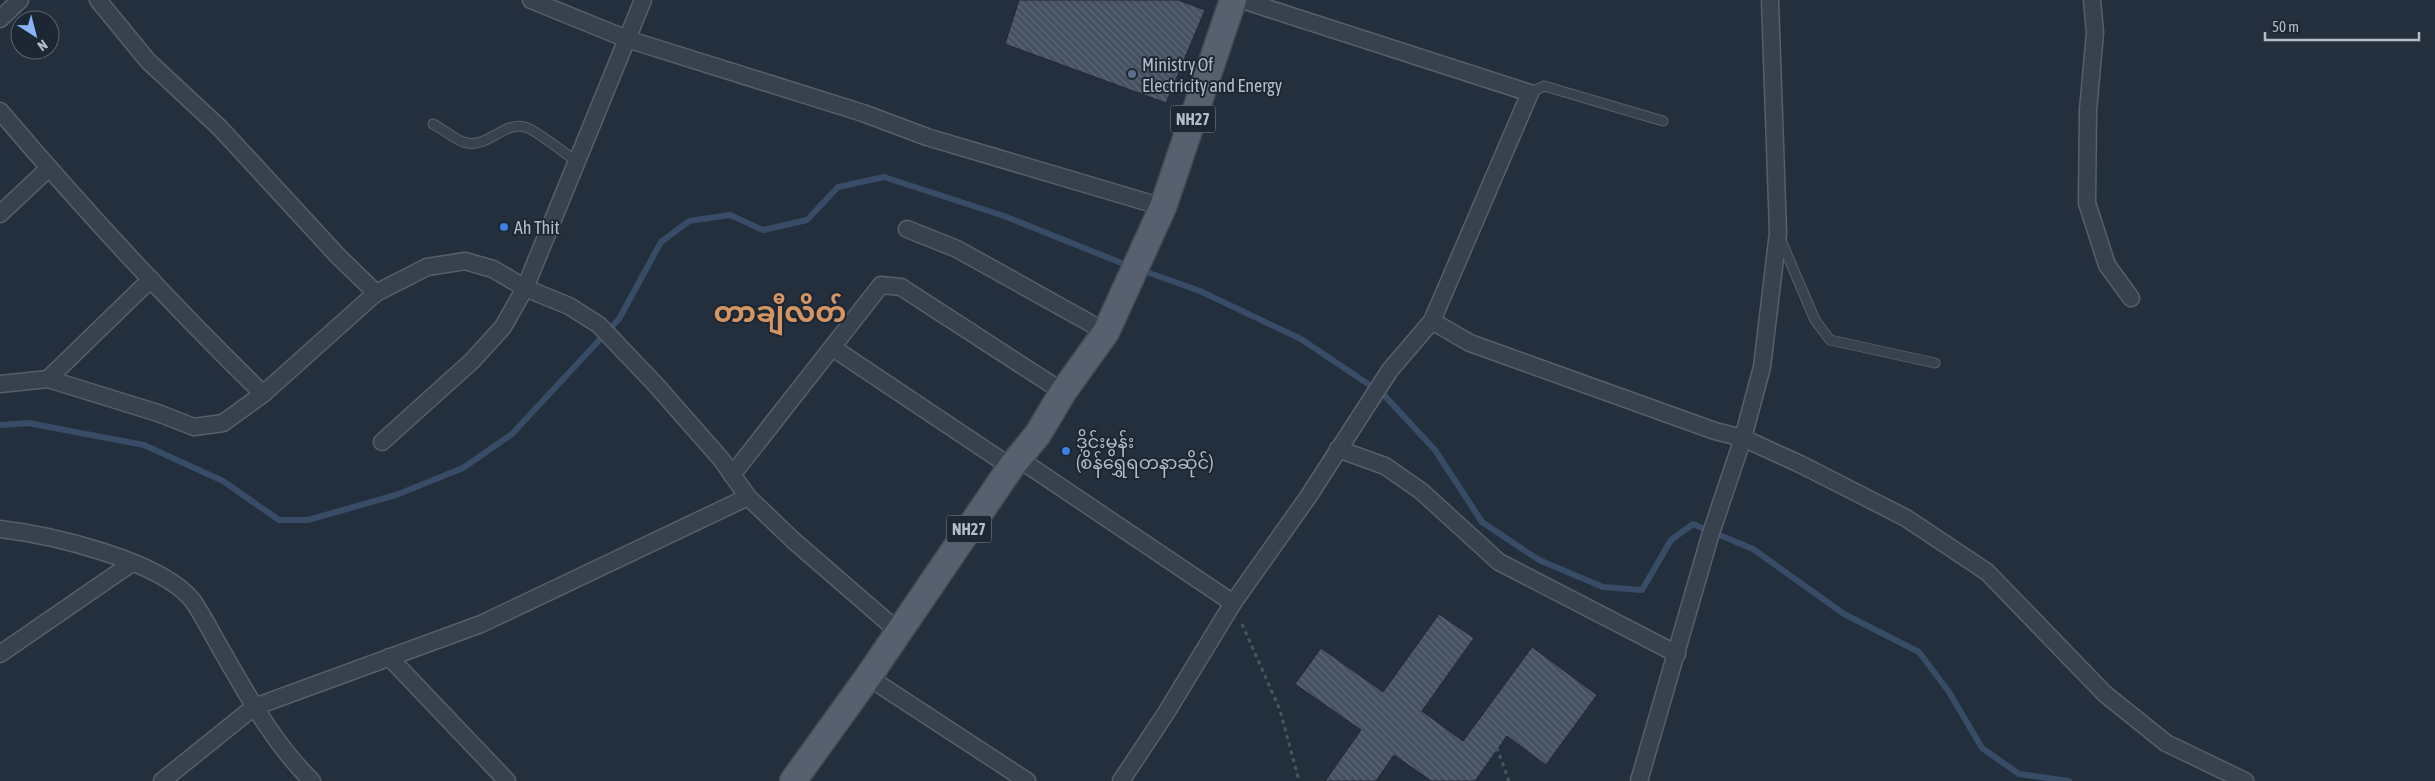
<svg xmlns="http://www.w3.org/2000/svg" width="2435" height="781" viewBox="0 0 2435 781" font-family="'Asap Condensed','Noto Sans Myanmar',sans-serif">
<style>
.lines{fill:none;stroke-linecap:round;stroke-linejoin:round}
.stream{stroke:#394c67;stroke-width:6}
.building{fill:url(#building-back-hatch);stroke:#1f2835}
.service-casing{stroke:#565f6c;stroke-width:11}
.minor-casing{stroke:#565f6c;stroke-width:19}
.primary-casing{stroke:#414a57;stroke-width:29}
.path{stroke:#44595c;stroke-width:3;stroke-dasharray:4 4;stroke-linecap:butt}
.service{stroke:#38414e;stroke-width:9}
.minor{stroke:#38414e;stroke-width:16}
.primary{stroke:#56606e;stroke-width:26}
.service-dot{fill:#5c6f8a;stroke:#1d2633;stroke-width:2}
.shop-dot{fill:#3f7fe0;stroke:#1d2633;stroke-width:2}
.labels{text-anchor:middle;dominant-baseline:central;stroke-width:4;stroke-linejoin:round;paint-order:stroke}
.shield{fill:#1d2633;stroke:#878f9c;stroke-width:1}
.shield-label{font-size:16px;font-weight:bold;fill:#b4bcc9}
.poi-label{font-size:18px;fill:#b4bcc9;stroke:#1d2633;text-anchor:start}
.town-label{font-size:28px;font-weight:bold;fill:#d59563;stroke:#1d2633}
</style>
<defs>
<pattern id="building-back-hatch" width="6" height="6" patternUnits="userSpaceOnUse" patternTransform="scale(1.25)"><rect width="6" height="6" fill="#455162"/><path d="M-1 5l2 2M0 0l6 6M5-1l2 2" fill="none" stroke="#5d6877"/></pattern>
</defs>
<rect width="100%" height="100%" fill="#242f3e"/>
<g class="lines">
<g class="stream">
<polyline points="1141,270 1200,291 1301,339 1383,394 1435,450 1482,522 1539,560 1603,587 1642,590 1671,540 1693,524 1753,549 1844,614 1919,652 1949,692 1982,748 2019,774 2069,781"/>
<polyline points="0,425 28,423 144,445 223,481 279,520 308,520 396,495 463,468 512,434 619,319 661,242 689,221 730,215 763,230 807,220 838,187 884,177 1004,216 1129,266"/>
</g>
</g>
<g class="building">
<polygon points="1019,0 1178,0 1205,10 1166,103 1005,44"/>
<polygon points="1439,614 1474,638 1422,711 1463,741 1532,647 1597,695 1546,765 1507,736 1475,781 1431,781 1394,755 1376,781 1325,781 1361,730 1295,684 1321,648 1383,692"/>
</g>
<g class="lines">
<g class="service-casing">
<g id="service">
<polyline points="1530,93 1544,86 1663,121"/>
<path d="M433 124C443 129 453 138 463 142 487 150 503 121 525 127 536 130 566 154 577 162"/>
<polyline points="1780,238 1815,320 1830,340 1935,363"/>
</g>
</g>
<g class="minor-casing">
<g id="minor">
<polyline points="98,0 148,61 220,128 338,256 376,293 427,267 465,261 493,269 525,288 569,306 599,325 656,385 721,459 748,497 794,541 899,632"/>
<polyline points="531,0 627,39 863,113 927,137 1163,207"/>
<polyline points="1770,0 1778,233 1762,367 1743,438 1802,465 1906,518 1987,572 2105,694 2166,743 2245,781"/>
<polyline points="2092,0 2095,33 2088,110 2087,203 2107,265 2131,298"/>
<polyline points="0,19 20,0"/>
<path d="M0 111C83 209 171 304 263 394"/>
<polyline points="0,214 49,168"/>
<polyline points="907,229 957,249 1106,332"/>
<polyline points="1432,321 1470,343 1715,431 1743,438 1710,536 1639,781"/>
<polyline points="833,348 1011,467"/>
<polyline points="48,379 151,279"/>
<polyline points="0,384 48,379 158,413 194,427 223,423 263,394 376,293"/>
<polyline points="382,442 472,361 503,327 525,288 643,0"/>
<polyline points="1338,449 1385,466 1421,491 1499,562 1677,654"/>
<polyline points="1019,459 1233,603"/>
<polyline points="732,475 881,285 901,287 1063,392"/>
<path d="M0 529C50 535 161 560 193 601 202 614 210 630 218 644 246 692 272 742 312 781"/>
<polyline points="0,654 132,563"/>
<polyline points="389,657 507,781"/>
<polyline points="868,677 1027,781"/>
<polyline points="162,781 254,707 481,624 748,497"/>
<polyline points="1121,781 1166,713 1233,603 1308,497 1390,370 1432,321 1530,93 1242,0"/>
</g>
</g>
<g class="primary-casing">
<polyline id="primary" points="793,781 868,677 1011,467 1038,434 1063,392 1106,332 1163,207 1233,0"/>
</g>
<g class="path">
<polyline points="1242,624 1280,710 1299,781"/>
<polyline points="1494,740 1509,781"/>
</g>
<use href="#service" class="service"/>
<use href="#minor" class="minor"/>
<use href="#primary" class="primary"/>
</g>
<circle class="service-dot" cx="1132" cy="74" r="5"/>
<g class="shop-dot">
<circle cx="504" cy="227" r="5"/>
<circle cx="1066" cy="451" r="5"/>
</g>
<g class="labels">
<g class="shield">
<rect x="1170.5" y="105.5" width="45" height="27" rx="4"/>
<rect x="946.5" y="515.5" width="45" height="27" rx="4"/>
</g>
<g class="shield-label">
<text x="1193" y="119">NH27</text>
<text x="969" y="529">NH27</text>
</g>
<g class="poi-label">
<text x="1142" y="64">Ministry Of<tspan x="1142" dy="21">Electricity and Energy</tspan></text>
<text x="514" y="227">Ah Thit</text>
<text x="1076" y="441">ဒိုင်းမွန်း<tspan x="1076" dy="21">(စိန်ရွှေရတနာဆိုင်)</tspan></text>
</g>
<g class="town-label">
<text x="780" y="312">တာချီလိတ်</text>
</g>
</g>
<g transform="translate(35 35) rotate(144)"><circle r="24" fill="#1d2633" stroke="#59626f"/>
<path d="M0-4L9 19L0 12L-9 19Z" fill="#8ab4f8"/>
<text y="-8" font-size="14" font-weight="bold" text-anchor="middle" fill="#b4bcc9">N</text>
</g>
<path d="M2265 32v8h154v-8" fill="none" stroke="#b4bcc9" stroke-width="2.5"/>
<text x="2272" y="32" font-size="15" fill="#b4bcc9" stroke="#1d2633" stroke-width="4" paint-order="stroke">50 m</text>
</svg>
